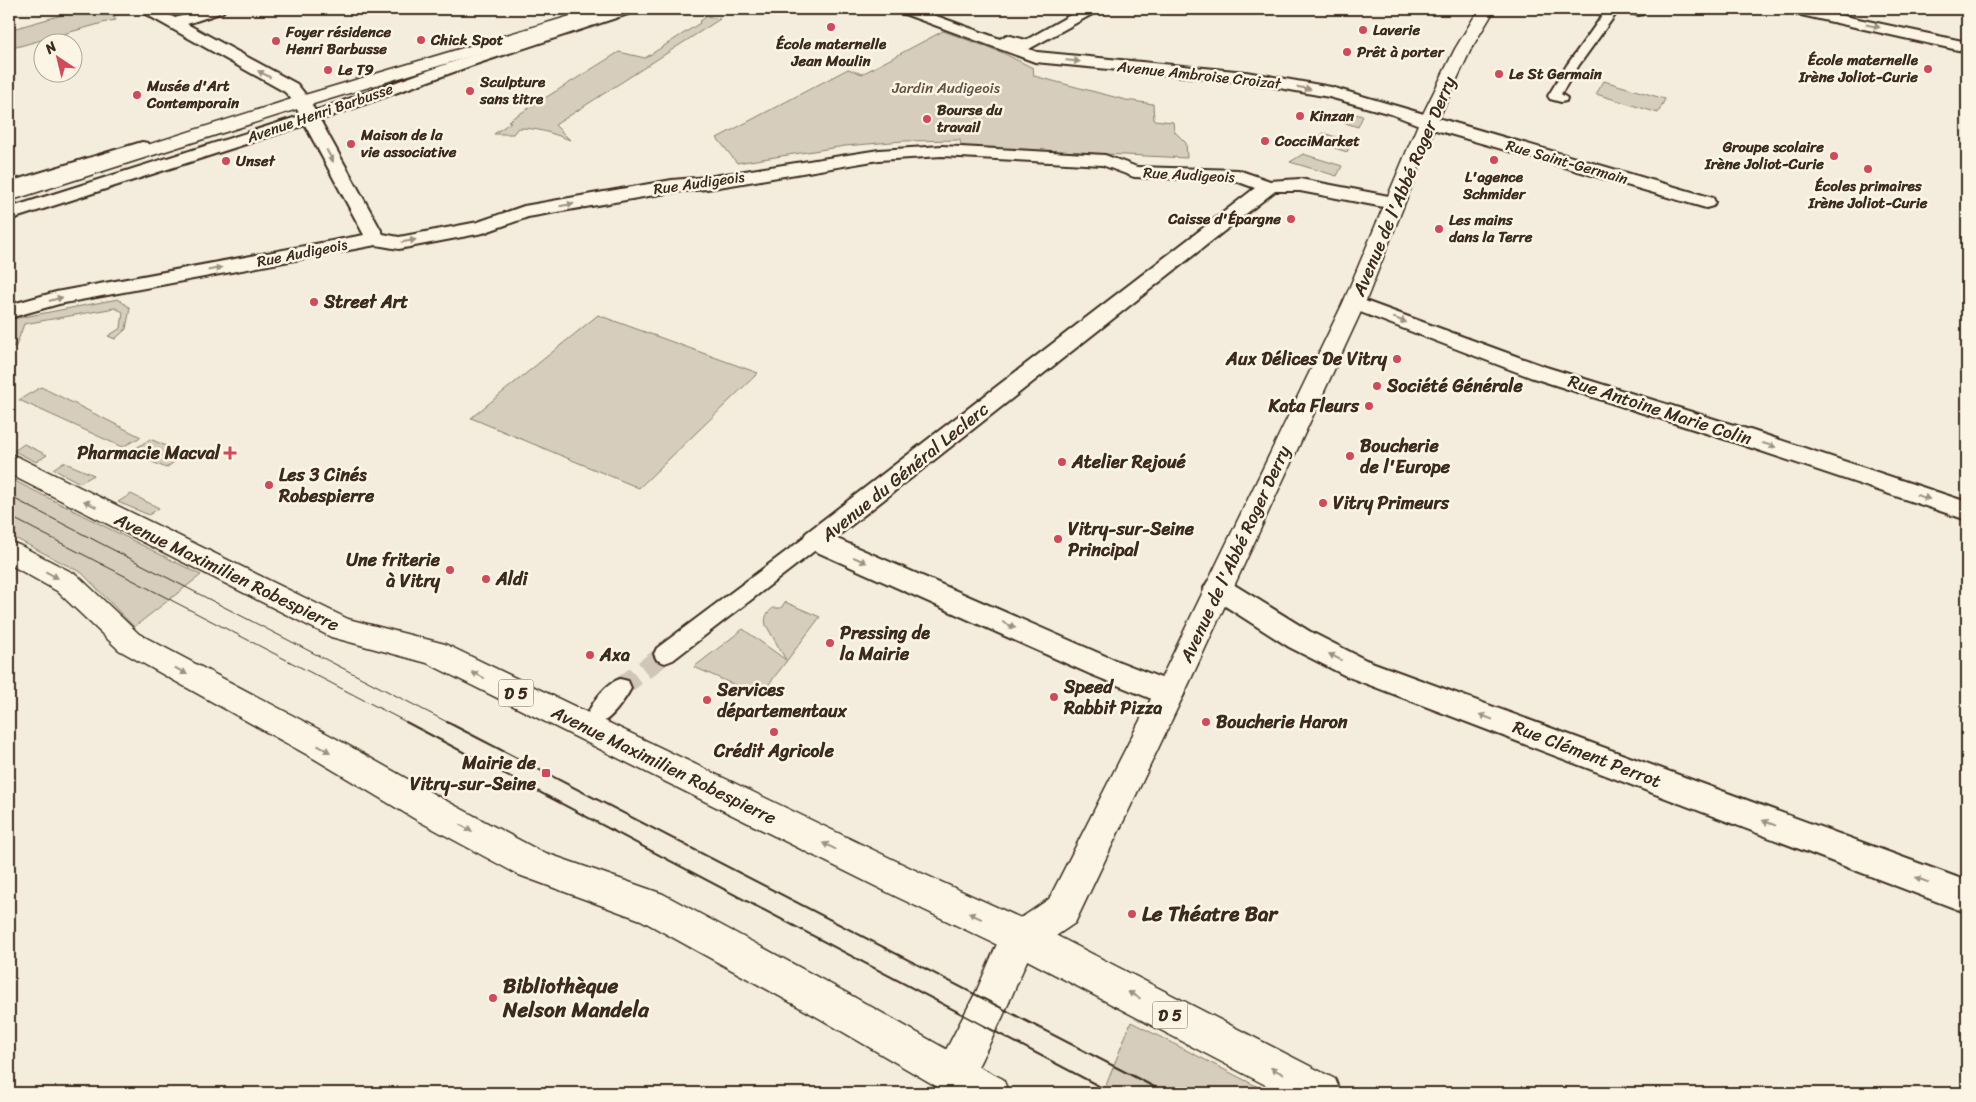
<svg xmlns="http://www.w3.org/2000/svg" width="1976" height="1102" viewBox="0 0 1976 1102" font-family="Sriracha,sans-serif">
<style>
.green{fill:#d6cdbd;stroke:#887c6e}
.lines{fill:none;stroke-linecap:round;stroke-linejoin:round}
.pedestrian-tunnel{stroke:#cfc6b7;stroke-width:20;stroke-dasharray:20 10;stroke-linecap:butt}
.pedestrian-casing{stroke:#3b2a1e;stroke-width:4}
.minor-casing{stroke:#3b2a1e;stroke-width:4}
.secondary-casing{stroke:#3b2a1e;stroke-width:3}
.primary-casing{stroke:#3b2a1e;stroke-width:3}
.pedestrian{fill:#fcf5e5;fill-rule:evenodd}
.minor{fill:#fcf5e5;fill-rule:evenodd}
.secondary{fill:#fcf5e5;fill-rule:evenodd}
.primary{fill:#fcf5e5;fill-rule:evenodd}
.tram-far1{stroke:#3b2a1e;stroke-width:1}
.tram{stroke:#3b2a1e;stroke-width:2}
.oneway{fill:#9c9082}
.poi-dot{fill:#d1495b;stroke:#fcf5e5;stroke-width:2}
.labels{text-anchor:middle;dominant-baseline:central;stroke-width:5;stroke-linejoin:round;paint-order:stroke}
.far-poi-label{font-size:15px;font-weight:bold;fill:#3b2a1e;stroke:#fcf5e5;text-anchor:start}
.far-street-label{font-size:15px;fill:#3b2a1e;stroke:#fcf5e5}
.far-park-label{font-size:15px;fill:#625346;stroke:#fcf5e5}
.shield{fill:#fcf5e5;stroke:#75675a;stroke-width:1}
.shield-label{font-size:16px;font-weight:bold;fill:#3b2a1e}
.street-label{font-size:18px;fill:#3b2a1e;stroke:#fcf5e5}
.poi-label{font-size:18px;font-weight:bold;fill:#3b2a1e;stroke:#fcf5e5;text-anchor:start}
.near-poi-label{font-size:21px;font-weight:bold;fill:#3b2a1e;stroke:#fcf5e5;text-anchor:start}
</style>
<rect width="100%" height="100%" fill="#f4eddd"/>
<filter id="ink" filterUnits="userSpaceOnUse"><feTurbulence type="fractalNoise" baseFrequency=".02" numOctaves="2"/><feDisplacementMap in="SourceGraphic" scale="10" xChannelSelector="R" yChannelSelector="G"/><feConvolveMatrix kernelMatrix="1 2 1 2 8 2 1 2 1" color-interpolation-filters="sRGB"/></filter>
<g filter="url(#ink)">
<g class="green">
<polygon points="83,9 131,11 113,16 116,20 110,21 9,49 9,30"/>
<path d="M707 16 720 19 555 125 570 140C552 133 537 128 518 128L513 134H494L511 122 508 121 619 52 645 58 700 23 699 22Z"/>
<polygon points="943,31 1001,52 1033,68 1034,76 1126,100 1153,104 1154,120 1173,122 1174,131 1186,143 1187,158 961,147 960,140 903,141 845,146 737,163 717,138 848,69 862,74"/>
<polygon points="1604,81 1665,99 1658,113 1596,94"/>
<polygon points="1344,111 1363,116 1358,127 1336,120"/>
<polygon points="1323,133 1352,142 1347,152 1316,142"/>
<polygon points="1303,154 1342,166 1337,176 1290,162"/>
<polygon points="118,299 130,308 126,329 115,339 108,336 121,328 123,312 115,308 24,324 16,346 9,347 9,322 13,319"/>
<polygon points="598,315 758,373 639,488 471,418"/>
<polygon points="41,387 141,437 122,447 19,400"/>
<polygon points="150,439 185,454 166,468 130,452"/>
<polygon points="24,444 47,455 36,462 14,451"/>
<polygon points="63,462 94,475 80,483 53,469"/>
<polygon points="9,478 201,575 134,627 82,573 9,535"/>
<polygon points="131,494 159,508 149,515 118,502"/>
<path d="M785 602 820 617 760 696 694 667 743 629 786 660 766 625C764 617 767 613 773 608H781Z"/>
<polygon points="1131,1022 1270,1093 1103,1093"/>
</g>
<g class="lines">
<polyline class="pedestrian-tunnel" points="620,688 665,654"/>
<g class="pedestrian-casing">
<g id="pedestrian">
<polygon points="1607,9 1646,9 1643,14 1639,15 1618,11 1579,65 1561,94 1567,98 1566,101 1561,102 1550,99 1548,96 1567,65"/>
<polygon points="815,533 822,535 825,540 822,545 673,660 665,663 657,660 654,654 657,648 808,535"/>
<path d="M620 679 628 681 631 688C627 697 609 723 599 723 596 722 594 721 591 720L588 713C594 700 607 683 620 679Z"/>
</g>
</g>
<g class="minor-casing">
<g id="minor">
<polygon points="140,9 158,9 175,18 204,9 225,9 223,12 187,24 297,84 309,99 315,111 461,59 615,9 636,9 634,12 473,65 320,120 383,234 399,237 478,222 524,206 672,180 707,177 879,150 942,146 1105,155 1137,167 1238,170 1270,181 1300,179 1394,197 1401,199 1403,203 1401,207 1394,209 1300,191 1275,191 835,538 1110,658 1179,685 1184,694 1179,703 1169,706 1090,674 806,547 802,540 806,533 1255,188 1236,181 1134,177 1102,165 942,156 879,160 707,189 672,192 528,217 483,233 399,249 376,245 59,304 9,318 9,305 56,292 364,235 305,125 9,220 9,208 300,116 294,102 285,92 142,12"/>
<polygon points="897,9 917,9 1000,39 1007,35 1026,40 1081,9 1098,9 1096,12 1029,49 1037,52 1246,72 1331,87 1713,198 1715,202 1713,206 1706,208 1699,206 1422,126 1391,114 1329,97 1246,82 1035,62 899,12"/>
<polygon points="1785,9 1811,9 1967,42 1967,52 1792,13 1787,12"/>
<polygon points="142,142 148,143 151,147 148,151 9,194 9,182"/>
<polygon points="1354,297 1546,367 1753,431 1967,502 1967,520 1737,443 1530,377 1347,307 1343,303 1347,299"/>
<polygon points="1218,577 1228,581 1309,631 1366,660 1967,881 1967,913 1346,676 1289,647 1208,595 1204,588 1208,581"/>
</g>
</g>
<g class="secondary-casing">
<g id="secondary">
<polygon points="594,9 618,9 616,12 310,105 9,201 9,189 298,97"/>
<path d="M1479 9H1495L1471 49 1437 122 1365 303 1184 694 1075 923 1050 940 1032 949 1003 1016 967 1089C956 1093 950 1093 939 1089L933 1075 977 990 1006 923 1024 916 1049 899 1156 689 1343 303 1419 122 1455 49Z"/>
</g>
</g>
<g class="primary-casing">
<g id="primary">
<polygon points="9,454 18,457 348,619 445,644 919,872 1032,923 1335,1079 1341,1093 1281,1093 1006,949 895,896 427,663 331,637 9,474"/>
<polygon points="9,542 19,545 77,575 139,634 335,738 439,797 540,851 663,894 845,992 967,1061 1003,1079 1009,1093 948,1093 819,1018 641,920 519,875 415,819 313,758 119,650 57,591 9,564"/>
</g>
</g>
<use href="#pedestrian" class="pedestrian"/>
<use href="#minor" class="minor"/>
<use href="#secondary" class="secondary"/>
<use href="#primary" class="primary"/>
<g class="tram-far1">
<polyline points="9,496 449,723"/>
<polyline points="9,516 408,723"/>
</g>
<g class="tram">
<polyline points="406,722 1112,1093"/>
<polyline points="447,722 1166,1093"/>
</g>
</g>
<defs><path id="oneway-solid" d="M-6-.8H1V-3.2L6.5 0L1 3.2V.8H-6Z" transform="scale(1.25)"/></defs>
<g class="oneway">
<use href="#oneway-solid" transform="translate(1873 26) rotate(12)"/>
<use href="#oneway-solid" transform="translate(1073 61) rotate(5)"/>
<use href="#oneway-solid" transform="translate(264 74) rotate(-152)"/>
<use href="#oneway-solid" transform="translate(1304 88) rotate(10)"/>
<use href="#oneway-solid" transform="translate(330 156) rotate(61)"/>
<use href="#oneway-solid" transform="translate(567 205) rotate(-10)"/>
<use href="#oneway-solid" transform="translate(409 241) rotate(-10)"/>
<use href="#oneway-solid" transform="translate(215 269) rotate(-11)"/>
<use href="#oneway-solid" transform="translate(56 299) rotate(-15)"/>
<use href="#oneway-solid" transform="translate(1400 320) rotate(21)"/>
<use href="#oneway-solid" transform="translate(1769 445) rotate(18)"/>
<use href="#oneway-solid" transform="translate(1923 497) rotate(18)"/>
<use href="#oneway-solid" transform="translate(90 504) rotate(-153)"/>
<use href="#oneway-solid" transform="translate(860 560) rotate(24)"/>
<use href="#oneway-solid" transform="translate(52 575) rotate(28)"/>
<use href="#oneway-solid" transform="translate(1009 625) rotate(24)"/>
<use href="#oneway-solid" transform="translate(1335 657) rotate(-153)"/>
<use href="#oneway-solid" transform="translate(181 671) rotate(29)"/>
<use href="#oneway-solid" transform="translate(478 675) rotate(-154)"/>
<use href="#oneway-solid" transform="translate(1486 717) rotate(-159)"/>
<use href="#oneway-solid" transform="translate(324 749) rotate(29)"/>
<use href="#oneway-solid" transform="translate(1769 823) rotate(-159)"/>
<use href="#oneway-solid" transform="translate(466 828) rotate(28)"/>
<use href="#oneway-solid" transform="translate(829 846) rotate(-154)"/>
<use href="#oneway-solid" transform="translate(1922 880) rotate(-159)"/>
<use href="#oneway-solid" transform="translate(975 916) rotate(-155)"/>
<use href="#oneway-solid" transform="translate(1134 995) rotate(-151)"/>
<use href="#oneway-solid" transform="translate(1277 1071) rotate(-153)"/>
</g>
</g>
<g class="poi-dot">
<circle cx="831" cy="27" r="5"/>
<circle cx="1363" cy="30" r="5"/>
<circle cx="421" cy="40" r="5"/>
<circle cx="276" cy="41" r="5"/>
<circle cx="1347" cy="52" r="5"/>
<circle cx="1928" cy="69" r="5"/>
<circle cx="328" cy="70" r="5"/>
<circle cx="1499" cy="74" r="5"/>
<circle cx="470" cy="91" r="5"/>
<circle cx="137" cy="95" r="5"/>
<circle cx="1300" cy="116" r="5"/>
<circle cx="927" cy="119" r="5"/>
<circle cx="1265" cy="141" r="5"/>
<circle cx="351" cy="144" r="5"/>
<circle cx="1834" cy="156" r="5"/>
<circle cx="1494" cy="160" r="5"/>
<circle cx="226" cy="161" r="5"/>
<circle cx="1868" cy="169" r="5"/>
<circle cx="1291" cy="219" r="5"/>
<circle cx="1439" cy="229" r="5"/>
<circle cx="314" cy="302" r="5"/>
<circle cx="1397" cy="359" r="5"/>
<circle cx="1377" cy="386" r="5"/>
<circle cx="1369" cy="406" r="5"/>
<path d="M227.5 445.5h5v5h5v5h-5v5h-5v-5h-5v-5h5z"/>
<circle cx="1350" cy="456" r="5"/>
<circle cx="1062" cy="462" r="5"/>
<circle cx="269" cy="485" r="5"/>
<circle cx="1323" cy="503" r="5"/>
<circle cx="1058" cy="539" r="5"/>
<circle cx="450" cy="570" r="5"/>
<circle cx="486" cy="579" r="5"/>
<circle cx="830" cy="643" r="5"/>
<circle cx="590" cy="655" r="5"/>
<circle cx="1054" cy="697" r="5"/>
<circle cx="707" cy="700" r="5"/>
<circle cx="1206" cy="722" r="5"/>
<circle cx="774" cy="732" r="5"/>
<rect x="541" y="768" width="10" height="10" rx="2.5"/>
<circle cx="1132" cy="914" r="5"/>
<circle cx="493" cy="998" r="5"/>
</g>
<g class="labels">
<g class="far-poi-label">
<text x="1373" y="30">Laverie</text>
<text x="286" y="32">Foyer résidence<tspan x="286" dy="17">Henri Barbusse</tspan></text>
<text x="431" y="40">Chick Spot</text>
<text x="831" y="44" text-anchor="middle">École maternelle<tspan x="831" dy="17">Jean Moulin</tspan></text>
<text x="1357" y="52">Prêt à porter</text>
<text x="1918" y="60" text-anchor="end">École maternelle<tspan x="1918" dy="17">Irène Joliot-Curie</tspan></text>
<text x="338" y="70">Le T9</text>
<text x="1509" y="74">Le St Germain</text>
<text x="480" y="82">Sculpture<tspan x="480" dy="17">sans titre</tspan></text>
<text x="147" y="86">Musée d'Art<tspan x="147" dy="17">Contemporain</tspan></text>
<text x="937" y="110">Bourse du<tspan x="937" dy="17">travail</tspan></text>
<text x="1310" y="116">Kinzan</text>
<text x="361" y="135">Maison de la<tspan x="361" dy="17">vie associative</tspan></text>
<text x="1275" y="141">CocciMarket</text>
<text x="1824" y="147" text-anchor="end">Groupe scolaire<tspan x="1824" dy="17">Irène Joliot-Curie</tspan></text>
<text x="236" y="161">Unset</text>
<text x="1494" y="177" text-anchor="middle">L'agence<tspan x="1494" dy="17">Schmider</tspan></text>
<text x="1868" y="186" text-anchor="middle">Écoles primaires<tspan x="1868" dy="17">Irène Joliot-Curie</tspan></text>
<text x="1281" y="219" text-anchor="end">Caisse d'Épargne</text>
<text x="1449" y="220">Les mains<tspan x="1449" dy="17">dans la Terre</tspan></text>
</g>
<g class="far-street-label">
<text transform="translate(1199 75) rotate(6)">Avenue Ambroise Croizat</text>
<text transform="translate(320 113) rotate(-19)">Avenue Henri Barbusse</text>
<text transform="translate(1567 162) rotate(16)">Rue Saint-Germain</text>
<text transform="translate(1189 175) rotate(3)">Rue Audigeois</text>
<text transform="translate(699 183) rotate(-8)">Rue Audigeois</text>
<text transform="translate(302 253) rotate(-11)">Rue Audigeois</text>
</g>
<g class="far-park-label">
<text x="946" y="88">Jardin Audigeois</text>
</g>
<g class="shield">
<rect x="498.5" y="679.5" width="35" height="27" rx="4"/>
<rect x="1152.5" y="1001.5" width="35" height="27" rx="4"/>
</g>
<g class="shield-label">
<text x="516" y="693">D 5</text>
<text x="1170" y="1015">D 5</text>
</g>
<g class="street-label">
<text transform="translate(1404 186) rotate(-67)">Avenue de l'Abbé Roger Derry</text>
<text transform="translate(1660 410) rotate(18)">Rue Antoine Marie Colin</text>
<text transform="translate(905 472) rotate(-39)">Avenue du Général Leclerc</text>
<text transform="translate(1235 554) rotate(-65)">Avenue de l'Abbé Roger Derry</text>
<text transform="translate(227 572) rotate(26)">Avenue Maximilien Robespierre</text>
<text transform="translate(1587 754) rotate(21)">Rue Clément Perrot</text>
<text transform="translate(664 765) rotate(26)">Avenue Maximilien Robespierre</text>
</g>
<g class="poi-label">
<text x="324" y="302">Street Art</text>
<text x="1387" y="359" text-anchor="end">Aux Délices De Vitry</text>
<text x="1387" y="386">Société Générale</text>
<text x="1359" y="406" text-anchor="end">Kata Fleurs</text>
<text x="1360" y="446">Boucherie<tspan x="1360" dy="21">de l'Europe</tspan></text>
<text x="220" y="453" text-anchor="end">Pharmacie Macval</text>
<text x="1072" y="462">Atelier Rejoué</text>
<text x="279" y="475">Les 3 Cinés<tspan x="279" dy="21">Robespierre</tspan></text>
<text x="1333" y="503">Vitry Primeurs</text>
<text x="1068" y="529">Vitry-sur-Seine<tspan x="1068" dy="21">Principal</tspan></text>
<text x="440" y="560" text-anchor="end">Une friterie<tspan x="440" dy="21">à Vitry</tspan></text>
<text x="496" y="579">Aldi</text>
<text x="840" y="633">Pressing de<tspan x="840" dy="21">la Mairie</tspan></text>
<text x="600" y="655">Axa</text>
<text x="1064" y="687">Speed<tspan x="1064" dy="21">Rabbit Pizza</tspan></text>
<text x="717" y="690">Services<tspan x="717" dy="21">départementaux</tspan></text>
<text x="1216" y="722">Boucherie Haron</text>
<text x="774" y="751" text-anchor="middle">Crédit Agricole</text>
<text x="536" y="763" text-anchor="end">Mairie de<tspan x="536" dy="21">Vitry-sur-Seine</tspan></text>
</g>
<g class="near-poi-label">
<text x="1142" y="914">Le Théatre Bar</text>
<text x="503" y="986">Bibliothèque<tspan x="503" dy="24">Nelson Mandela</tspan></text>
</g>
</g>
<rect width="1976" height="1102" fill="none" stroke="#fcf5e5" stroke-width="30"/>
<rect x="15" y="15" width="1946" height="1072" fill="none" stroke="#3b2a1e" stroke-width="2" filter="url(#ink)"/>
<g transform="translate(58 58) rotate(325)"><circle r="24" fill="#fcf5e5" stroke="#afa495"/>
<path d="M0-4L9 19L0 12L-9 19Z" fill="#d1495b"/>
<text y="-8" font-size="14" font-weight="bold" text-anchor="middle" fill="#3b2a1e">N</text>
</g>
</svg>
